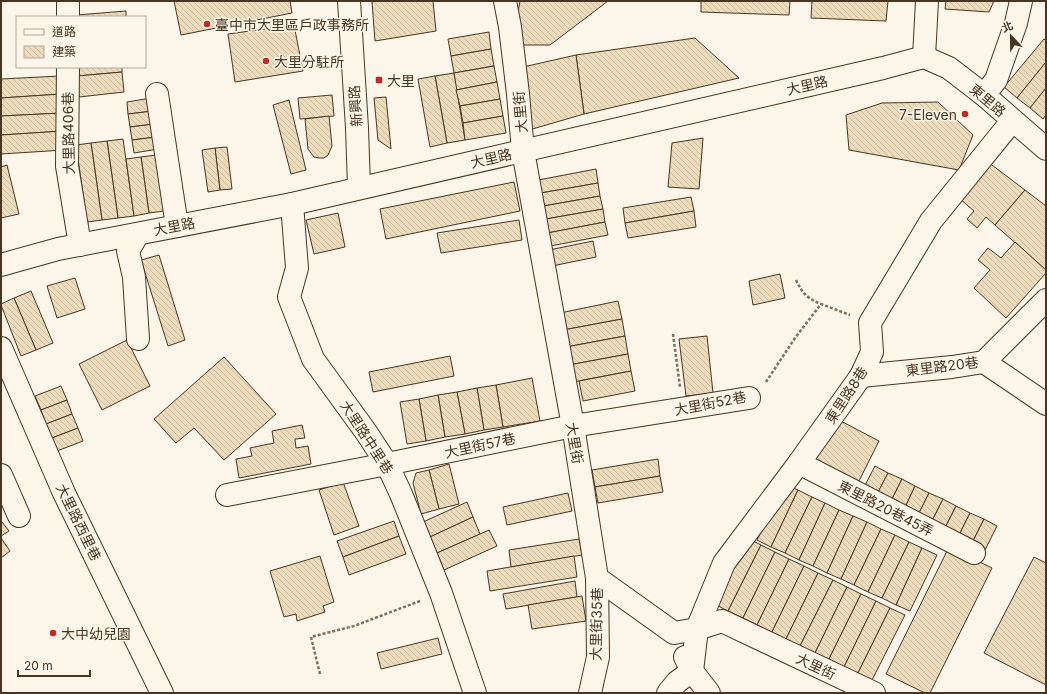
<svg xmlns="http://www.w3.org/2000/svg" width="1047" height="694" viewBox="0 0 1047 694" font-family="Inter,'Noto Sans TC',sans-serif">
<style>
.building{fill:url(#building-back-hatch);stroke:#4a3520}
.lines{fill:none;stroke-linecap:round;stroke-linejoin:round}
.minor-casing{stroke:#4a3520;stroke-width:24}
.path{stroke:#7f6f5c;stroke-width:2.5;stroke-dasharray:3 2;stroke-linecap:butt}
.minor{stroke:#fbf6e9;stroke-width:22}
.poi-dot{fill:#c62828;stroke:#fbf6e9;stroke-width:1.5}
.labels{text-anchor:middle;dominant-baseline:central;stroke-width:3;stroke-linejoin:round;paint-order:stroke}
.poi-label{font-size:14px;fill:#4a3520;stroke:#fbf6e9;text-anchor:start}
.street-label{font-size:14px;fill:#4a3520;stroke:#fbf6e9}
</style>
<defs>
<pattern id="building-back-hatch" width="6" height="6" patternUnits="userSpaceOnUse"><rect width="6" height="6" fill="#ecdcbc"/><path d="M-1 5l2 2M0 0l6 6M5-1l2 2" fill="none" stroke="#ccbda1"/></pattern>
</defs>
<rect width="100%" height="100%" fill="#fbf6e9"/>
<g class="building">
<polygon points="174,1 290,1 292,13 181,35"/>
<polygon points="376,1 433,1 436,31 375,41 372,2"/>
<polygon points="520,1 608,1 550,45 518,45 518,12"/>
<polygon points="701,1 790,1 789,15 701,12"/>
<polygon points="812,1 888,1 886,21 811,18"/>
<polygon points="946,1 994,1 989,12 945,9"/>
<polygon points="126,11 126,17 77,17 77,15"/>
<polygon points="294,25 303,71 235,82 228,34"/>
<polygon points="489,32 491,49 451,56 448,39"/>
<polygon points="695,38 739,78 584,114 576,55"/>
<polygon points="1044,39 1046,41 1046,62 1017,98 1004,87"/>
<polygon points="491,49 494,66 454,73 451,56"/>
<polygon points="576,55 584,114 529,130 523,67"/>
<polygon points="1046,62 1046,88 1030,108 1017,98"/>
<polygon points="494,66 497,82 456,90 454,73"/>
<polygon points="76,67 122,67 122,72 77,76"/>
<polygon points="122,72 124,92 79,97 77,76"/>
<polygon points="454,73 465,140 447,143 435,76"/>
<polygon points="60,76 61,94 1,98 1,79"/>
<polygon points="435,76 447,143 430,147 418,79"/>
<polygon points="497,82 500,99 460,106 456,90"/>
<polygon points="1046,88 1046,115 1043,119 1030,108"/>
<polygon points="61,94 62,113 1,116 1,98"/>
<polygon points="332,95 334,116 300,119 298,98"/>
<polygon points="386,97 391,149 378,140 374,98"/>
<polygon points="151,98 153,111 128,114 127,102"/>
<polygon points="500,99 503,116 463,123 460,106"/>
<polygon points="289,100 306,170 291,174 273,105"/>
<polygon points="938,102 973,135 959,170 849,150 846,115 882,103"/>
<polygon points="153,111 154,124 130,127 128,114"/>
<polygon points="62,113 63,131 1,135 1,116"/>
<polygon points="329,116 332,146 328,155 324,158 319,158 314,157 308,149 305,119"/>
<polygon points="503,116 506,133 465,140 463,123"/>
<polygon points="154,124 156,137 132,140 130,127"/>
<polygon points="63,131 64,150 1,154 1,135"/>
<polygon points="156,137 158,149 134,153 132,140"/>
<polygon points="703,138 699,189 668,187 672,143"/>
<polygon points="123,139 134,216 118,218 107,141"/>
<polygon points="107,141 118,218 102,220 91,143"/>
<polygon points="91,143 102,220 87,222 76,145"/>
<polygon points="227,147 232,189 220,190 215,148"/>
<polygon points="215,148 220,190 208,192 202,150"/>
<polygon points="156,155 164,211 149,213 141,157"/>
<polygon points="141,157 149,213 134,216 126,159"/>
<polygon points="988,162 1025,190 995,225 986,217 977,228 967,219 974,211 959,198"/>
<polygon points="7,165 19,214 1,218 1,167"/>
<polygon points="596,169 598,183 535,194 533,181"/>
<polygon points="514,182 520,211 386,239 380,209"/>
<polygon points="598,183 600,196 538,207 535,194"/>
<polygon points="1025,190 1046,206 1046,270 995,225"/>
<polygon points="600,196 603,209 540,220 538,207"/>
<polygon points="691,197 694,211 625,223 623,208"/>
<polygon points="603,209 605,222 542,234 540,220"/>
<polygon points="694,211 696,227 628,238 625,223"/>
<polygon points="338,213 345,247 314,254 306,220"/>
<polygon points="519,220 522,240 441,253 437,233"/>
<polygon points="605,222 608,235 545,247 542,234"/>
<polygon points="593,241 596,257 552,266 549,250"/>
<polygon points="1015,242 1046,270 1046,273 1006,318 974,288 990,270 978,260 988,248 1001,258"/>
<polygon points="159,255 185,340 168,346 141,260"/>
<polygon points="780,274 785,298 753,305 749,281"/>
<polygon points="75,278 85,309 57,318 47,286"/>
<polygon points="31,291 53,343 36,350 14,298"/>
<polygon points="14,298 36,350 21,356 1,305 1,304"/>
<polygon points="618,301 622,319 563,330 560,313"/>
<polygon points="622,319 625,336 566,347 563,330"/>
<polygon points="625,336 628,354 569,365 566,347"/>
<polygon points="707,336 713,393 686,396 679,339"/>
<polygon points="127,340 150,386 102,410 79,364"/>
<polygon points="628,354 631,371 573,382 569,365"/>
<polygon points="450,356 454,376 373,392 369,372"/>
<polygon points="224,357 276,414 224,460 194,428 176,443 154,419"/>
<polygon points="631,371 635,391 583,401 579,381"/>
<polygon points="532,378 540,421 503,427 496,385"/>
<polygon points="496,385 503,427 484,430 477,388"/>
<polygon points="61,386 67,400 41,410 35,396"/>
<polygon points="477,388 484,430 465,434 457,392"/>
<polygon points="457,392 465,434 445,437 438,395"/>
<polygon points="438,395 445,437 426,441 419,399"/>
<polygon points="419,399 426,441 407,444 400,402"/>
<polygon points="67,400 72,414 46,424 41,410"/>
<polygon points="72,414 78,428 52,438 46,424"/>
<polygon points="833,417 879,441 858,483 811,460"/>
<polygon points="302,425 305,438 295,439 296,448 308,446 311,464 239,478 236,459 252,456 250,448 274,443 272,431"/>
<polygon points="78,428 83,441 57,451 52,438"/>
<polygon points="658,459 660,476 595,487 592,470"/>
<polygon points="449,464 459,504 439,509 429,470"/>
<polygon points="875,466 888,473 875,498 862,491"/>
<polygon points="429,470 439,509 421,514 413,483 416,473"/>
<polygon points="888,473 902,479 889,505 875,498"/>
<polygon points="660,476 663,492 598,503 595,487"/>
<polygon points="902,479 915,486 903,512 889,505"/>
<polygon points="343,482 359,526 334,535 319,490"/>
<polygon points="784,484 798,490 771,547 757,540"/>
<polygon points="915,486 929,493 916,519 903,512"/>
<polygon points="798,490 812,497 785,553 771,547"/>
<polygon points="568,493 572,511 507,525 503,507"/>
<polygon points="929,493 943,499 930,525 916,519"/>
<polygon points="812,497 825,503 799,560 785,553"/>
<polygon points="943,499 956,506 943,532 930,525"/>
<polygon points="467,502 473,517 430,537 423,522"/>
<polygon points="825,503 839,510 813,566 799,560"/>
<polygon points="956,506 970,513 957,539 943,532"/>
<polygon points="839,510 853,516 827,573 813,566"/>
<polygon points="970,513 984,519 971,545 957,539"/>
<polygon points="853,516 867,522 841,579 827,573"/>
<polygon points="473,517 480,534 437,553 430,537"/>
<polygon points="984,519 997,526 984,552 971,545"/>
<polygon points="394,521 399,536 343,557 337,541"/>
<polygon points="2,522 9,531 1,536 1,523"/>
<polygon points="867,522 881,529 854,585 841,579"/>
<polygon points="881,529 895,535 868,592 854,585"/>
<polygon points="489,530 497,546 444,570 437,553"/>
<polygon points="895,535 909,542 882,598 868,592"/>
<polygon points="399,536 406,554 349,575 343,557"/>
<polygon points="1,538 10,551 1,558"/>
<polygon points="747,538 761,545 728,611 714,604"/>
<polygon points="579,539 582,555 511,567 509,550"/>
<polygon points="909,542 922,548 896,605 882,598"/>
<polygon points="761,545 775,552 743,618 728,611"/>
<polygon points="949,547 992,568 930,693 925,693 886,674"/>
<polygon points="922,548 937,555 910,611 896,605"/>
<polygon points="775,552 789,559 757,625 743,618"/>
<polygon points="320,556 334,602 323,606 325,612 297,621 296,614 284,617 270,571"/>
<polygon points="574,556 577,577 490,591 487,571"/>
<polygon points="1034,557 1046,563 1046,685 984,653"/>
<polygon points="789,559 804,566 772,632 757,625"/>
<polygon points="804,566 818,573 786,639 772,632"/>
<polygon points="818,573 833,580 800,646 786,639"/>
<polygon points="833,580 847,587 815,653 800,646"/>
<polygon points="575,581 577,597 506,609 503,594"/>
<polygon points="847,587 861,594 829,659 815,653"/>
<polygon points="861,594 876,601 844,667 829,659"/>
<polygon points="582,596 586,621 532,629 528,605"/>
<polygon points="876,601 890,608 858,673 844,667"/>
<polygon points="890,608 905,615 872,680 858,673"/>
<polygon points="438,638 442,654 381,669 377,653"/>
</g>
<g class="lines">
<g class="minor-casing">
<g id="minor">
<polyline points="349,1 357,128 359,187"/>
<polyline points="505,1 510,27 518,94 523,151 573,426 597,578 674,633 697,629 722,621 874,693"/>
<polyline points="68,17 68,1"/>
<polyline points="924,57 949,68 984,95 1046,149"/>
<polyline points="924,57 927,1"/>
<polyline points="68,67 67,166 80,245"/>
<polyline points="157,94 177,226"/>
<polyline points="984,95 996,80 1016,23 1021,1"/>
<polyline points="292,204 297,268 289,297 313,359 366,432 387,464 401,494 441,593 475,693"/>
<polyline points="138,234 128,251 134,277 138,339"/>
<polyline points="1,265 58,249 292,204 883,68 924,57"/>
<polyline points="1,348 64,493 162,693"/>
<polyline points="984,362 1046,404"/>
<polyline points="861,376 952,367 984,362 1046,300"/>
<polyline points="799,463 974,553"/>
<polyline points="1,475 19,516"/>
<polyline points="227,495 387,464 573,426 749,398"/>
<polyline points="685,657 692,671 709,693"/>
<polyline points="590,693 598,657 597,578"/>
<polyline points="668,693 677,682 692,671 697,629 724,563 799,463 861,376 872,352 870,323 931,221 1012,121"/>
</g>
</g>
<g class="path">
<path d="M796 280C802 293 808 299 821 304"/>
<polyline points="673,334 680,387"/>
<polyline points="766,382 795,338 821,304 850,315"/>
<polyline points="320,674 311,637 354,626 420,601"/>
</g>
<use href="#minor" class="minor"/>
</g>
<g class="poi-dot">
<circle cx="207" cy="24" r="4"/>
<circle cx="266" cy="61" r="4"/>
<rect x="375" y="76" width="8" height="8" rx="2"/>
<circle cx="965" cy="114" r="4"/>
<circle cx="53" cy="633" r="4"/>
</g>
<g class="labels">
<g class="poi-label">
<text x="215" y="24">臺中市大里區戶政事務所</text>
<text x="274" y="61">大里分駐所</text>
<text x="387" y="80">大里</text>
<text x="957" y="114" text-anchor="end">7-Eleven</text>
<text x="61" y="633">大中幼兒園</text>
</g>
<g class="street-label">
<text transform="translate(807 85) rotate(-13)">大里路</text>
<text transform="translate(988 100) rotate(40)">東里路</text>
<text transform="translate(355 106) rotate(-94)">新興路</text>
<text transform="translate(520 112) rotate(-95)">大里街</text>
<text transform="translate(68 133) rotate(-91)">大里路406巷</text>
<text transform="translate(491 158) rotate(-13)">大里路</text>
<text transform="translate(174 226) rotate(-11)">大里路</text>
<text transform="translate(942 366) rotate(-7)">東里路20巷</text>
<text transform="translate(846 395) rotate(-57)">東里路8巷</text>
<text transform="translate(710 403) rotate(-11)">大里街52巷</text>
<text transform="translate(367 437) rotate(57)">大里路中里巷</text>
<text transform="translate(575 443) rotate(80)">大里街</text>
<text transform="translate(480 445) rotate(-12)">大里街57巷</text>
<text transform="translate(886 508) rotate(27)">東里路20巷45弄</text>
<text transform="translate(79 522) rotate(64)">大里路西里巷</text>
<text transform="translate(596 624) rotate(-89)">大里街35巷</text>
<text transform="translate(816 666) rotate(25)">大里街</text>
</g>
</g>
<rect width="1047" height="694" fill="none" stroke="#4a3520" stroke-width="4"/>
<rect x="16" y="16" width="130" height="52" fill="#fbf6e9" stroke="#b4a999"/>
<rect x="24" y="29" width="20" height="6" fill="#fbf6e9" stroke="#b4a999"/>
<text x="52" y="36" font-size="12" fill="#4a3520">道路</text>
<rect x="24" y="46" width="20" height="12" fill="url(#building-back-hatch)" stroke="#b4a999"/>
<text x="52" y="56" font-size="12" fill="#4a3520">建築</text>
<g transform="translate(1011 36) rotate(338)" stroke="#fbf6e9" stroke-width="3" paint-order="stroke">
<path d="M0-3L7 15L0 10L-7 15Z" fill="#4a3520"/>
<text y="-6" font-size="11" font-weight="bold" text-anchor="middle" fill="#4a3520">北</text>
</g>
<path d="M18 670v6h72v-6" fill="none" stroke="#4a3520" stroke-width="2"/>
<text x="24" y="670" font-size="12" fill="#4a3520" stroke="#fbf6e9" stroke-width="3" paint-order="stroke">20 m</text>
</svg>
